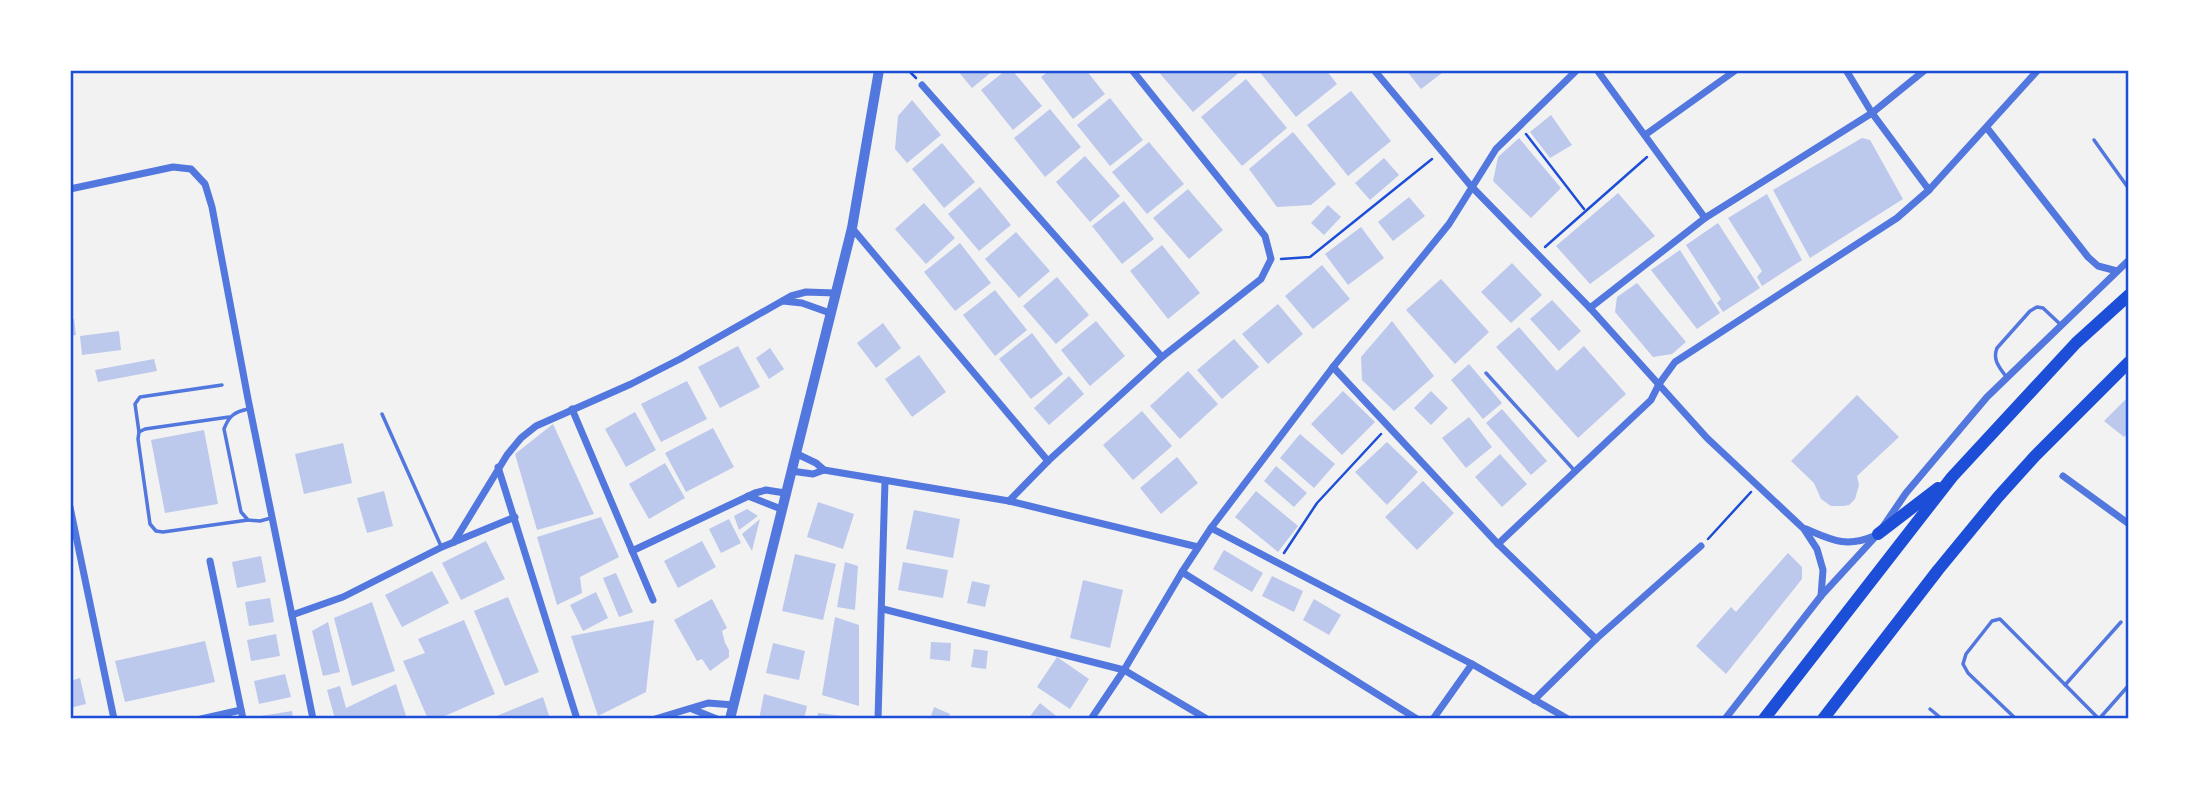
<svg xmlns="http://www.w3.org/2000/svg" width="2199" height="789" viewBox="0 0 2199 789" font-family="Raleway,sans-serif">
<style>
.building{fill:#bdc9ec}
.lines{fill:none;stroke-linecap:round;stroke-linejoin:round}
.path{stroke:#1d4ed8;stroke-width:2.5}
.service{stroke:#5277de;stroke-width:3.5}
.minor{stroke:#5277de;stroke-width:7}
.tertiary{stroke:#5277de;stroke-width:10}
.primary{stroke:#1d4ed8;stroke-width:12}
.neatline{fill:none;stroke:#1d4ed8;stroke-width:2.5}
</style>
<rect width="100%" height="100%" fill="#f2f2f2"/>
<g class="building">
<polygon points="957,70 994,70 972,88"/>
<polygon points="1006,70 1012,70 1042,106 1013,130 981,90"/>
<polygon points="1050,70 1086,70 1105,94 1073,119 1041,77"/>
<polygon points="1157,70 1242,70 1193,112"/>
<polygon points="1258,70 1326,70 1337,84 1296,117"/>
<polygon points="1406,70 1446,70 1421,89"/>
<polygon points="1246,79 1287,128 1242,166 1201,117"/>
<polygon points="1351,91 1391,141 1348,176 1307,125"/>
<polygon points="1110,98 1143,140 1110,166 1077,125"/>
<polygon points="912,100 941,135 907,163 895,149 898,116"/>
<polygon points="1050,109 1081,147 1045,177 1014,138"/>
<polygon points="1551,115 1572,145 1550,158 1530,132"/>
<polygon points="1293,132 1336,184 1311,205 1277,207 1249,169"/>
<polygon points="1519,138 1561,188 1531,218 1493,181 1498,157"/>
<polygon points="1862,138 1870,140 1903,199 1810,258 1773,190"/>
<polygon points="1149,142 1184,184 1147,214 1112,172"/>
<polygon points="942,143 975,182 944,208 912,169"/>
<polygon points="1085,156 1120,196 1090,222 1056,182"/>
<polygon points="1384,158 1399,175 1370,200 1355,183"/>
<polygon points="980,187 1011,225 979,251 948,214"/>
<polygon points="1188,189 1223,230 1189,259 1153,218"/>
<polygon points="1618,193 1655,236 1590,284 1556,246"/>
<polygon points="1767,194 1802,260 1762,286 1757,277 1762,271 1728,218"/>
<polygon points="1409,197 1425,216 1393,241 1378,222"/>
<polygon points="1124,201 1154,239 1122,264 1092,226"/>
<polygon points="924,203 955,238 926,264 895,229"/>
<polygon points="1328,205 1341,217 1324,235 1311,223"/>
<polygon points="1718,223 1760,288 1723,312 1717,303 1721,299 1686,245"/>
<polygon points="1361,227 1384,258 1348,285 1325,254"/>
<polygon points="1016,232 1050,271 1019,298 985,259"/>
<polygon points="960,243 991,283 955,311 924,272"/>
<polygon points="1162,245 1200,293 1168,319 1130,271"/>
<polygon points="1680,250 1720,313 1697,329 1651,270"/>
<polygon points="1512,263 1542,295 1511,323 1481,292"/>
<polygon points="1322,265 1350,299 1313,329 1285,296"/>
<polygon points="1057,277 1089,315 1056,344 1023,306"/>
<polygon points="1441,279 1489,332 1455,364 1406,310"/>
<polygon points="1637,283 1686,342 1672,354 1653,357 1615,312 1617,297"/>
<polygon points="995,290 1027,330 995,356 963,315"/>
<polygon points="1552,300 1581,331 1559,351 1530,319"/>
<polygon points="1278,304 1303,334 1268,364 1242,334"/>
<polygon points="74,319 76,335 70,336 70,320"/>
<polygon points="1096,321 1125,356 1090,386 1061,350"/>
<polygon points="1392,321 1434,376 1394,411 1362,380 1361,357"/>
<polygon points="883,323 901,348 876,368 857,343"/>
<polygon points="1519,327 1557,371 1584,346 1626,394 1578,438 1496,347"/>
<polygon points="119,331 121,350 82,355 80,336"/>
<polygon points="1032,333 1063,374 1031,399 999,359"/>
<polygon points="1234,339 1259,367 1222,399 1197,370"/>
<polygon points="738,346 760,387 720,408 698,367"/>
<polygon points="770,348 784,369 769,379 756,358"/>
<polygon points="919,355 946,392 912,417 885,379"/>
<polygon points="154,359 157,371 98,382 95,370"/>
<polygon points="1469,364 1502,403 1483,419 1451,380"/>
<polygon points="1188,371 1218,404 1180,439 1150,406"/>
<polygon points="1069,376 1084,394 1049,425 1034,408"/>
<polygon points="687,381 707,419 661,442 641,404"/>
<polygon points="1343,391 1375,422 1342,455 1311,424"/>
<polygon points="1431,391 1448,408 1431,425 1414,408"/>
<polygon points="1857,395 1899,437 1857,476 1859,485 1855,499 1849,505 1843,506 1831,506 1821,499 1814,483 1791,461"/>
<polygon points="2126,399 2129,403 2129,432 2124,437 2104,421"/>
<polygon points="1502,409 1547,461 1531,475 1486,423"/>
<polygon points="1142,411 1172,446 1133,480 1103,445"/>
<polygon points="635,412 656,450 626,467 605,429"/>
<polygon points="1469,417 1492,447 1466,468 1442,438"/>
<polygon points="553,424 594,514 537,530 515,454"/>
<polygon points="713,428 734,467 686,492 665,453"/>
<polygon points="204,430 218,504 165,513 151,440"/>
<polygon points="1300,434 1335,464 1314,488 1280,458"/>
<polygon points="1387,442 1418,472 1387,505 1355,472"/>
<polygon points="343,443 352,483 304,494 295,454"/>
<polygon points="1500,454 1527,484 1502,507 1475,477"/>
<polygon points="1177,457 1198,483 1161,514 1140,488"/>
<polygon points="665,463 685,498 649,519 629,484"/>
<polygon points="1276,466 1307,493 1294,507 1264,481"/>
<polygon points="1423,481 1454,513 1417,550 1385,517"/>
<polygon points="384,491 393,526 367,533 357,498"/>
<polygon points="1256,491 1298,526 1278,552 1235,517"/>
<polygon points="818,502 854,514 843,549 807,537"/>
<polygon points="747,509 758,516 739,530 734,516"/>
<polygon points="914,510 960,519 953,558 906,549"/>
<polygon points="601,517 619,557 580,577 582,593 557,605 537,537"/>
<polygon points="729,519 741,543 721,553 709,529"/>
<polygon points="760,519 752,551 742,534"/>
<polygon points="486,541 505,579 461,600 442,563"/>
<polygon points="702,541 716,567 678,588 664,561"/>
<polygon points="1224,550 1263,573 1252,592 1213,569"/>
<polygon points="1788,553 1802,567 1802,579 1726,674 1696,646 1731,607 1736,612"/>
<polygon points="795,554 836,564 823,620 782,611"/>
<polygon points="261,556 266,582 237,588 232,562"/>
<polygon points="845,562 858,566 855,610 837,607"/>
<polygon points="903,562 948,570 943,598 898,590"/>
<polygon points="432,571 449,603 402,627 385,595"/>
<polygon points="616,573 633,612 619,617 603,578"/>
<polygon points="1272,576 1303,591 1294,612 1262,596"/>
<polygon points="1083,580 1123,590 1110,648 1070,638"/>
<polygon points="972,581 990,585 985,607 967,603"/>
<polygon points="596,592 608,618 583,631 570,605"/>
<polygon points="508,597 539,672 505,686 474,611"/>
<polygon points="270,598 274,622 249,626 245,602"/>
<polygon points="712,599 727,628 722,631 725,643 729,650 729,657 710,671 702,659 697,661 674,620"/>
<polygon points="1314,599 1341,615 1329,635 1303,620"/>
<polygon points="372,602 395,671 352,686 334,618"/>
<polygon points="835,617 859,625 859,706 822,695"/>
<polygon points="464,620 495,694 438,719 428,719 403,661 425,653 418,639"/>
<polygon points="654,620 646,692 598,716 571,636"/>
<polygon points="328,622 340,672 323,676 312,631"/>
<polygon points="276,634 280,656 251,661 247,640"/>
<polygon points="205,641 215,682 125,702 115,661"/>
<polygon points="931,642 951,643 950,661 930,659"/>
<polygon points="773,643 805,651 799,680 766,673"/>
<polygon points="974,649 988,651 986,669 971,667"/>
<polygon points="1057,657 1089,679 1070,709 1037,687"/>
<polygon points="285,674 291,697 259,704 254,681"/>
<polygon points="80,678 86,704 70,708 70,681"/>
<polygon points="396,684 407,719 335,719 327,690 340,686 346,708"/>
<polygon points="764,694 807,706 804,719 759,719"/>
<polygon points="543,697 550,719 489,719"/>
<polygon points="1040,703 1060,719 1028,719"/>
<polygon points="934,707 950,714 948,719 930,719"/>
<polygon points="292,711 293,719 262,719 261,716"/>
<polygon points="818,713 851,717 851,719 817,719"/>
</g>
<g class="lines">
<g class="path">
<polyline points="908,70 916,78"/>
<polyline points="1526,134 1584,209"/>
<polyline points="1545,247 1647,157"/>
<polyline points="1281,259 1310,257 1432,159"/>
<polyline points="1708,539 1751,492"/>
<polyline points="1284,553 1317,503 1381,434"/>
</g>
<g class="service">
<polyline points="2094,140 2129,189"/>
<polyline points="1486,373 1574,470"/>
<path d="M2007 378C2000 368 1992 360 1997 348L2030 311 2037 307 2043 308 2060 324"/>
<path d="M248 409C234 412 229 416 224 429L241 512 248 520 260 521 271 518"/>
<polyline points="382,414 441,546"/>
<polyline points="229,417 145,429 139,432 138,439 150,524 156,531 163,532 248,520"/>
<polyline points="139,432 135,404 140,397 222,385"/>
<polyline points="2065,685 2121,622"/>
<polyline points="1930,709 1942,719"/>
<polyline points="2016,719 1968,673 1963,664 1966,654 1992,621 2000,619 2099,719"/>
<polyline points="2099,719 2129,685"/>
</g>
<g class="minor">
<polyline points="1374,70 1471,186 1590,308 1707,438 1804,529 1817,549 1823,570 1821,596"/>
<polyline points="1597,70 1705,218"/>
<polyline points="1846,70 1872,113 1929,190"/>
<polyline points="922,85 1162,357"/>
<polyline points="1987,128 2088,257 2098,266 2117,271"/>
<polyline points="1645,135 1736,70"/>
<polyline points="70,189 173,167 191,169 205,184 212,207 248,399 313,719"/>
<polyline points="852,228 1048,461"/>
<polyline points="783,301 802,303 830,313"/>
<polyline points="1590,308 1705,218 1872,113 1925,70"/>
<polyline points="1333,367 1498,544 1596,639"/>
<polyline points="572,409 653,600"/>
<polyline points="795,453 816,463 824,470"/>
<polyline points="498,467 577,719"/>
<polyline points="791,471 813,474 824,470 1009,501 1198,547"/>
<polyline points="2063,476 2129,524"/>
<polyline points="748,496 781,509"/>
<polyline points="1009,501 1048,461 1162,357 1261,279 1271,259 1265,236 1132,70"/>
<polyline points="70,507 114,719"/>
<polyline points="1211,528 1472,664 1568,719"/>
<path d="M1806 529C1832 540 1846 548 1874 536"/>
<polyline points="454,542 507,455 521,438 536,426 631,384 680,359 791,296 806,292 835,293"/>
<polyline points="1498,544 1651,400 1659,384 1675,362 1897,218 1929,190 2038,70"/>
<polyline points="632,551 755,493 766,490 785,493"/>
<polyline points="210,561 243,719"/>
<polyline points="1182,572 1417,719"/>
<polyline points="883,609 1124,670 1207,719"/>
<polyline points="292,615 343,597 442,547 515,517"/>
<polyline points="1534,700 1596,639 1701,546"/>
<polyline points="692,709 717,719"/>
<polyline points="201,719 241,710"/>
<polyline points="655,719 708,703 734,705"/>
<polyline points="878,719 885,481"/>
<polyline points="1091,719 1124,670 1182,572 1211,528 1333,367 1449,224 1496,149 1577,70"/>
<polyline points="1433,719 1472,664"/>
<polyline points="1725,719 1821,596 1878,534 1906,493 1987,397 2129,260"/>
</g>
<polyline class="tertiary" points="730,719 852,228 879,70"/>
<g class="primary">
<polyline points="1878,534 1938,488"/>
<polyline points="1764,719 1952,477 2076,343 2129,295"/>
<polyline points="1823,719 1938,570 1998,497 2035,456 2129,362"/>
</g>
</g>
<rect width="2199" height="789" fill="none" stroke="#ffffff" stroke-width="144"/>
<rect x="72" y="72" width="2055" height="645" class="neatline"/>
</svg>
